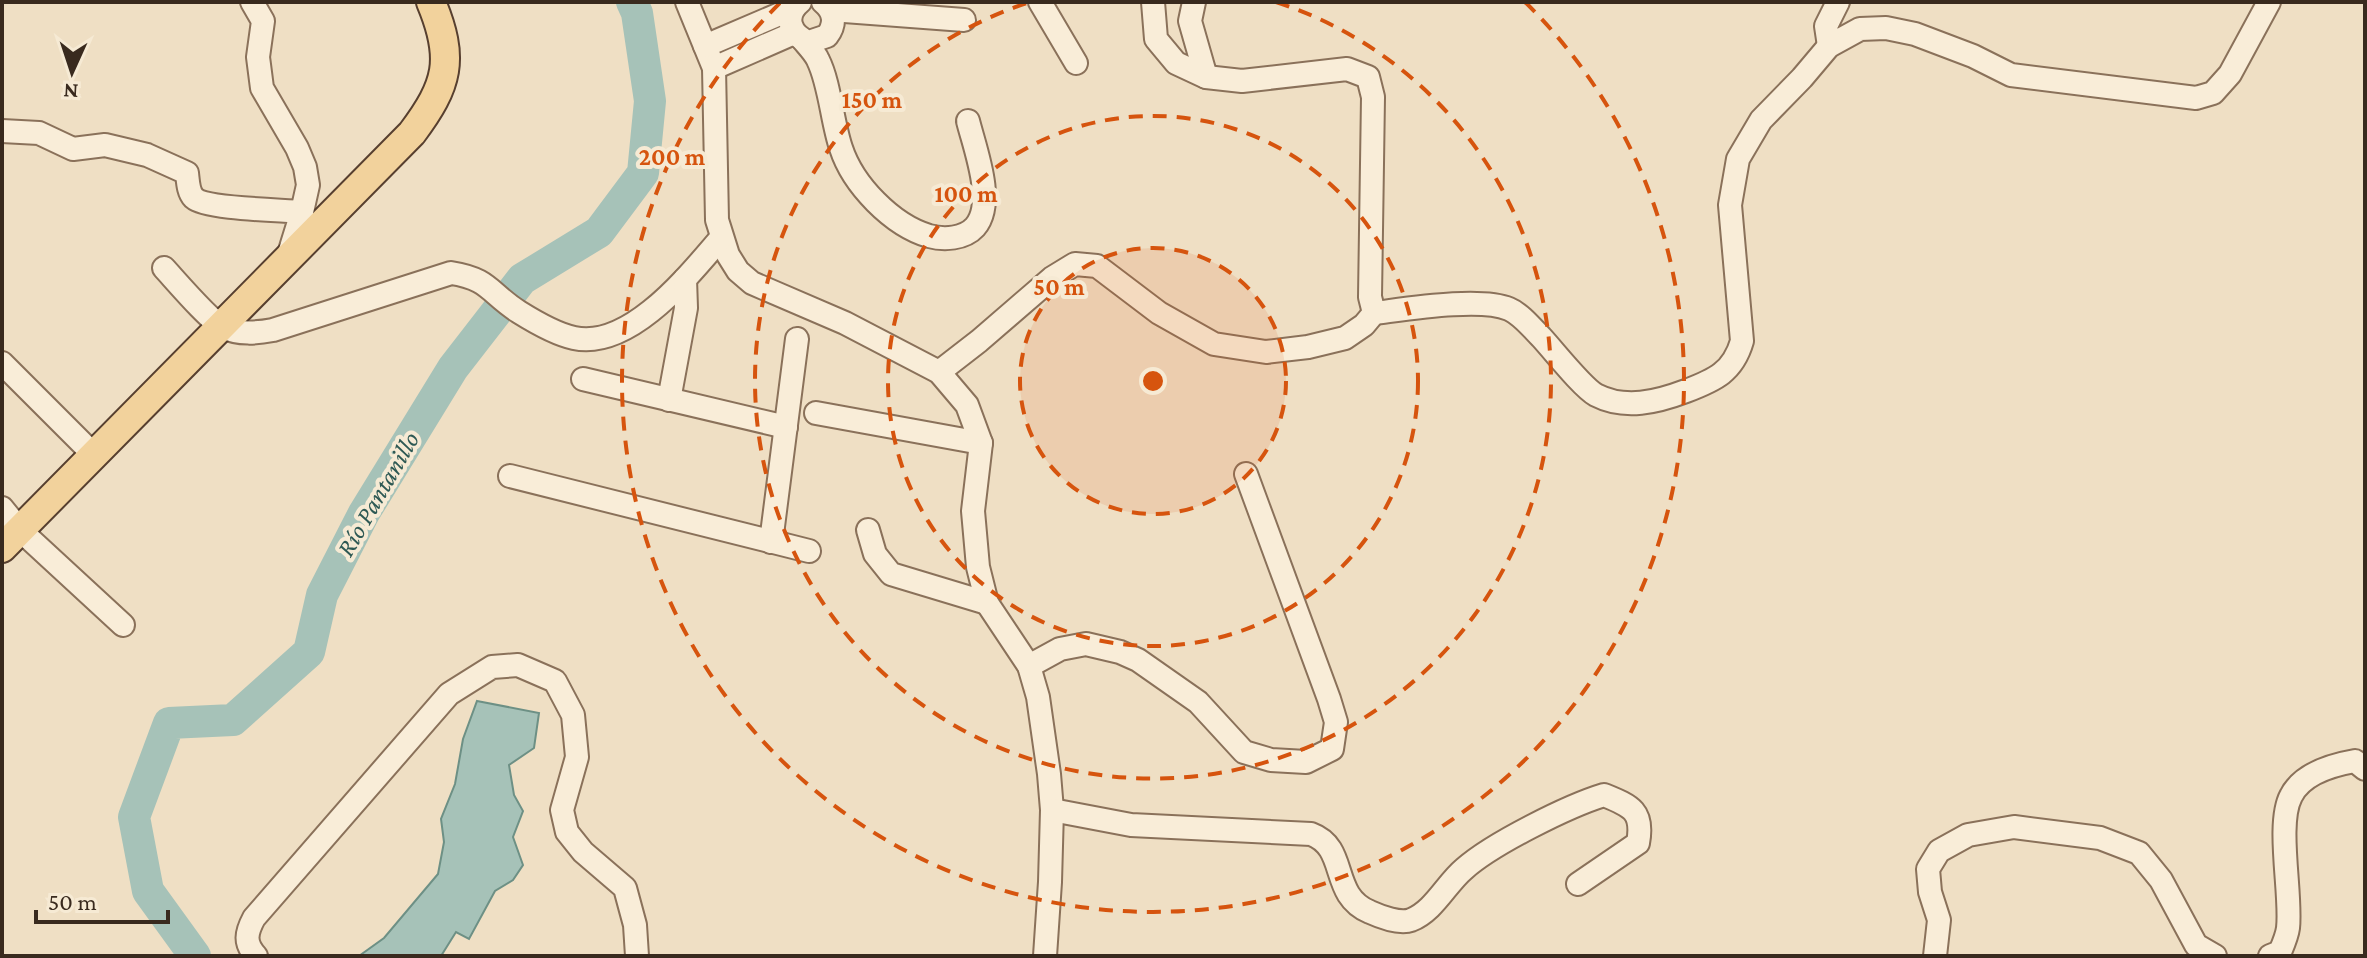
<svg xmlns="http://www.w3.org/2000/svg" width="2367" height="958" viewBox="0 0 2367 958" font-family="'Crimson Pro',serif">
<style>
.water{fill:#a6c2b8;stroke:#6d9085;stroke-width:2}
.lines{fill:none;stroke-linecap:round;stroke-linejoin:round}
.river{stroke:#a6c2b8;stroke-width:32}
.minor-casing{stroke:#8a715a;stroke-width:26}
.major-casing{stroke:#573f2f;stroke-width:32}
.minor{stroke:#f9edd8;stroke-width:22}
.major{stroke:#f2d29c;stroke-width:28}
.ring{fill:none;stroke:#d6540e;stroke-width:4;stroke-dasharray:14 10}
.labels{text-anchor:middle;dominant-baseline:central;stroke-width:8;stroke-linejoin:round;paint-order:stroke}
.water-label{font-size:26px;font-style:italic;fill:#2e5954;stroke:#f6ead4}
.centre{fill:#d6540e;stroke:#f6ead4;stroke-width:4}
.ring-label{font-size:24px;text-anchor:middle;font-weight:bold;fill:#d6540e;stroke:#f6ead4;stroke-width:8;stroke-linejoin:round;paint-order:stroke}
</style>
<rect width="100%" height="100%" fill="#efdfc4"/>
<polygon class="water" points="477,701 539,713 534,748 509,765 514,795 523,811 513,837 523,865 513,880 495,891 469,939 456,932 441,956 359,956 384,938 438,874 444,842 441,819 455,784 463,739"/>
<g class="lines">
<polyline class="river" points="195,956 148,891 134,817 169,723 233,720 309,652 322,595 364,513 453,368 522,279 599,232 643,173 650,101 637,13 632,2"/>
<g class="minor-casing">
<g id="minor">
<polyline points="252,2 263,21 258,57 262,88 297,148 305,167 308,185 302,212"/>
<polyline points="687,2 714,68 717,220 728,255 738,271 752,283 845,323 939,372 967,405 981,443 973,511 978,567 987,603 1029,666 1038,697 1049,774 1052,810 1050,882 1045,956"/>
<path d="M800 2C783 16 790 35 809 42L827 36C836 24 835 12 823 2"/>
<polyline points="1040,2 1076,63"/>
<path d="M1153 2 1156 39 1176 63 1206 77 1242 81 1347 69 1368 77 1373 97 1370 297 1374 313C1407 309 1480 297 1509 309 1521 314 1532 328 1541 337 1554 351 1582 387 1596 395 1625 410 1657 402 1686 391 1715 380 1733 372 1742 341L1730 205 1738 159 1761 120 1802 78 1829 46 1860 29 1886 28 1915 34 1973 56 2011 75 2196 98 2213 93 2230 74 2269 2"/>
<polyline points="1194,2 1190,21 1206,77"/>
<polyline points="831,10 964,20"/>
<path d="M803 40C808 46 815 53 818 60 830 84 832 122 841 148 853 185 892 225 929 236 944 240 964 239 975 227 996 203 975 149 968 121"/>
<polyline points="705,46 794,8"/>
<polyline points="1829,46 1826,26 1838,2"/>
<polyline points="714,68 794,33"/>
<path d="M2 131 39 133 73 149 105 145 147 155 187 173C188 181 188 192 194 198 206 209 283 210 302 212L288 257"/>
<path d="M164 268C176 281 210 321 223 327 239 335 257 333 273 330L451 273C490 279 489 293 519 312 535 322 555 334 574 338 630 350 689 275 721 238"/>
<polyline points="2,363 95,456"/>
<polyline points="939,372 979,341 1052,278 1075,264 1097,266 1159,313 1214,344 1266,352 1308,347 1345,338 1364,325 1374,313"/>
<polyline points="583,379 786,427"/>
<polyline points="669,400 686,308 685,279"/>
<polyline points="816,413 981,443"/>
<polyline points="510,476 809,551"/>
<polyline points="2,508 20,530 123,625"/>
<polyline points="868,530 875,554 891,574 987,603"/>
<polyline points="771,542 797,339"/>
<polyline points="1029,666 1060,649 1086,644 1120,652 1138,660 1198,702 1244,752 1271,760 1306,762 1332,749 1336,722 1329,699 1246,474"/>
<path d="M1052 810 1131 825 1311 834C1349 848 1329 895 1370 912 1381 917 1400 924 1411 920 1434 911 1446 884 1464 869 1492 844 1568 806 1604 795 1631 806 1644 811 1638 843L1578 884"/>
<path d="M256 956C244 943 246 933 254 918L449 694 492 667 518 665 555 681 573 715 577 757 562 810 567 832 583 852 625 888 635 925 637 956"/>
<polyline points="1935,956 1939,920 1930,892 1928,869 1939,851 1968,835 2014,827 2100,838 2139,853 2161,880 2196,945 2215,956"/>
<path d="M2270 956 2280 952C2283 945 2287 936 2288 928 2292 895 2276 824 2291 796 2302 774 2332 765 2355 761L2365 769"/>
</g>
</g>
<g class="major-casing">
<path id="major" d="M2 548 412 133C448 85 455 59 431 2"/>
</g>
<use href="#minor" class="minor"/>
<use href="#major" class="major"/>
</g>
<circle cx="1153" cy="381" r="133" fill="#d6540e" fill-opacity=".12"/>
<g class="ring">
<circle cx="1153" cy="381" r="133"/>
<circle cx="1153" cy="381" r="265"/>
<path d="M1276 2A398 398 0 1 1 1030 2"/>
<path d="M1525 2A531 531 0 1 1 781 2"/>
</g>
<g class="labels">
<g class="water-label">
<text transform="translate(378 494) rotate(-60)">Río Pantanillo</text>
</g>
</g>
<circle cx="1153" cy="381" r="12" class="centre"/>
<g class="ring-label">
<text x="872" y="108">150 m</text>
<text x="672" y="165">200 m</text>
<text x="966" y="202">100 m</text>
<text x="1059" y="295">50 m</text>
</g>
<rect width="2367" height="958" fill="none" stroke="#392a1e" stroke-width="8"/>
<g transform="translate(72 72) rotate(183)" stroke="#f6ead4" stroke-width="6" paint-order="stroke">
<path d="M0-6L14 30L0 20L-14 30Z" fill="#392a1e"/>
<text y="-12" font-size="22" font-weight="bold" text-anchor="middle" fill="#392a1e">N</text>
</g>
<path d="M36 910v12h132v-12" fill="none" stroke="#392a1e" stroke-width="4"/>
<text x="48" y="910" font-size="24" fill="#392a1e" stroke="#f6ead4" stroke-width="6" paint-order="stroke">50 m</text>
</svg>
